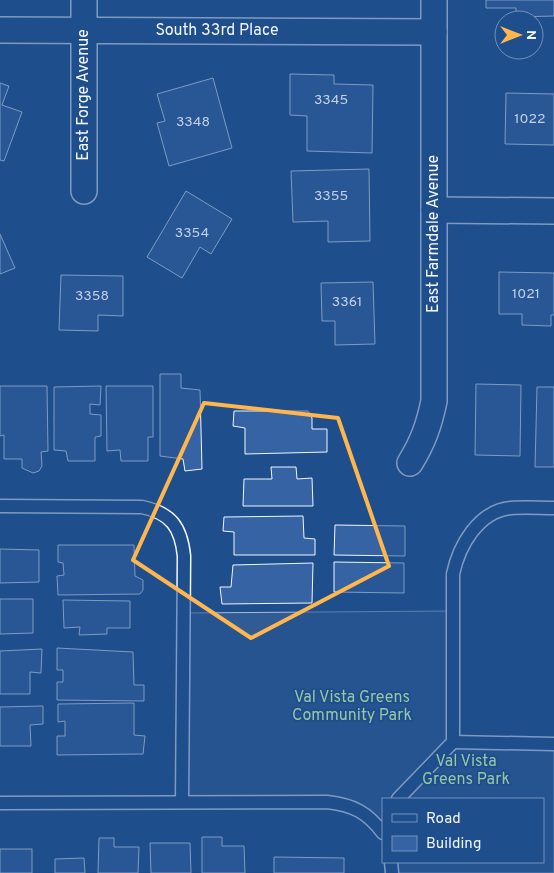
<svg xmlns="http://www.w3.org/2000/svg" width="554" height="873" viewBox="0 0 554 873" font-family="Overpass,sans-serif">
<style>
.built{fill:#305b95;stroke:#a8bbd7}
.building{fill:#3563a3;stroke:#f2f6ff}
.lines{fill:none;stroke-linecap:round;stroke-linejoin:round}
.lane-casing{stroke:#f2f6ff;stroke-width:15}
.street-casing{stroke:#f2f6ff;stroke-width:28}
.lane{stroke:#1f4e8c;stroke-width:12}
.street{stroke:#1f4e8c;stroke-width:25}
.marked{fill:none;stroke:#ffb74d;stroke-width:4;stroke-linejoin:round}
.labels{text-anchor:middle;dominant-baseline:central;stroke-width:4;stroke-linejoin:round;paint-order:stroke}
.number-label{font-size:14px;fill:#c3d1e8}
.street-label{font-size:16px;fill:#f2f6ff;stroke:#1f4e8c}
.park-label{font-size:16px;fill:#97c8a6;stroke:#1f4e8c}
</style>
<rect width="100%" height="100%" fill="#1f4e8c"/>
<polygon class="built" points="453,611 453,742 554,744 554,873 392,873 391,862 543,862 543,799 383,799 383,833 343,804 182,802 184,613"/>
<g class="building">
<polygon points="486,0 554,0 554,16 516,17 516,8 486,8"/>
<polygon points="290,74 334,75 334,84 373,85 372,153 307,151 307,116 290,115"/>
<polygon points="213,78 232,148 169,166 157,123 165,121 157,94"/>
<polygon points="0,83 9,86 2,105 22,112 4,161 0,160"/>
<polygon points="506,93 554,94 554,145 505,144"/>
<polygon points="369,169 370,241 328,242 328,221 293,222 291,171"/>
<polygon points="186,191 232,219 211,254 200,247 182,278 147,257"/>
<polygon points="0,234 15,268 0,274"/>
<polygon points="499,272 554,273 554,315 551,315 551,326 522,325 522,314 499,314"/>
<polygon points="61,275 123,276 123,316 98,315 98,331 59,330"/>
<polygon points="373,282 375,344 335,345 335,321 322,321 321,283"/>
<polygon points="160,374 181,374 181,388 200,390 202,469 185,471 183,459 160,456"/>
<polygon points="476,384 521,385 520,456 475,455"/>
<polygon points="0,386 47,386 48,451 41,452 42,466 39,471 33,473 22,468 22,459 4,459 4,435 0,436"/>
<polygon points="101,386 100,405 90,404 90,414 101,415 101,436 95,437 95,461 68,461 66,451 54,450 54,387"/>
<polygon points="106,386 153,386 153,437 148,437 148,461 121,461 120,450 107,451"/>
<polygon points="537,387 554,387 554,467 535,467"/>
<polygon points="234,411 308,411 312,418 312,429 327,429 327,452 245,454 245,428 233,426"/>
<polygon points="271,467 296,467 297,479 312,478 313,506 243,506 244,479 272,479"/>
<polygon points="303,516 304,538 315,539 315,555 234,555 234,532 223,531 224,517"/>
<polygon points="335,525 405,526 405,556 334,555"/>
<polygon points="58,545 134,545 135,576 143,580 143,590 140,594 58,595 57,576 64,575 63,563 58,562"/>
<polygon points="0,549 39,550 39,582 0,583"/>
<polygon points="334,562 404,563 404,593 334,592"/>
<polygon points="313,563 312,603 222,604 220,587 231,587 233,565"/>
<polygon points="0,599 33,599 33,633 0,634"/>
<polygon points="63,600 130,601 130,628 107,628 107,634 79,635 80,627 64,628"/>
<polygon points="57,648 133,652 134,685 144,685 144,701 57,700 57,682 63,682 63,670 57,670"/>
<polygon points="42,649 41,673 30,672 30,694 0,694 0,651"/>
<polygon points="134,703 134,735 145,736 143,754 57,755 57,736 65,736 65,721 58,722 58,704"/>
<polygon points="43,706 43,724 30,725 31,746 0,746 0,707"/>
<polygon points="202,837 222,837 222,846 244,846 245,873 202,873"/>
<polygon points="99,838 114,838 114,847 139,847 138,873 98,873"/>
<polygon points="150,843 190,843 191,873 151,873"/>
<rect x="0" y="849" width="32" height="24"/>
<polygon points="274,857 344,858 344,873 274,873"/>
<polygon points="84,858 85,873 55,873 55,859"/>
</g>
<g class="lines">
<g class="lane-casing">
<g id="lane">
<path d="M0 506 142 507C171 513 181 527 184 556L182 802"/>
<polyline points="453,742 554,744"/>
<path d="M398 799 453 742V574C459 546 478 511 511 508 525 507 540 508 554 508"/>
<path d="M0 803 327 802C353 805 367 812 383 833"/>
<polyline points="391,862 392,873"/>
</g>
</g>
<g class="street-casing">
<g id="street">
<polyline points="84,0 84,191"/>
<polyline points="0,30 434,32"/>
<polyline points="434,210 554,211"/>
<path d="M410 463C423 442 429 425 434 401V0"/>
</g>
</g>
<use href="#lane" class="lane"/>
<use href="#street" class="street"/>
</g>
<path d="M0 0H554V873H0ZM204 403 338 418 389 566 251 638 133 560Z" fill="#1f4e8c" fill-opacity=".55" fill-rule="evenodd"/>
<path class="marked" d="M204 403 338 418 389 566 251 638 133 560Z"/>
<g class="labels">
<g class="number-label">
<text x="331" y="100">3345</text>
<text x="530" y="119">1022</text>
<text x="193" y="122">3348</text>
<text x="331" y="196">3355</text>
<text x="192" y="233">3354</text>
<text x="526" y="294">1021</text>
<text x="92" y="296">3358</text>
<text x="347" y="302">3361</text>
</g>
<g class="street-label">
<text x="217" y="31">South 33rd Place</text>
<text transform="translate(84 95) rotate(-90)">East Forge Avenue</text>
<text transform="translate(434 234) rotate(-90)">East Farmdale Avenue</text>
</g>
<g class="park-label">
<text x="352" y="698">Val Vista Greens<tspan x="352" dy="18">Community Park</tspan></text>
<text x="466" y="762">Val Vista<tspan x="466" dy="18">Greens Park</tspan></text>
</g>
</g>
<rect x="382" y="798" width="162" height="65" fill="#1f4e8c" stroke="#7391ba"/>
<rect x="392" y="814" width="25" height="8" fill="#1f4e8c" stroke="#7391ba"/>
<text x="426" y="823" font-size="15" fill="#f2f6ff">Road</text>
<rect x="392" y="836" width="25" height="15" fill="#3563a3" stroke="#7391ba"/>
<text x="426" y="848" font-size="15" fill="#f2f6ff">Building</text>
<g transform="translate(519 35) rotate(90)"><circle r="24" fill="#1f4e8c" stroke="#7391ba"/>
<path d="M0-4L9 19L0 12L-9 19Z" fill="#ffb74d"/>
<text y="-8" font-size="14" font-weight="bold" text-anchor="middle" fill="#f2f6ff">N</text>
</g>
</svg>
